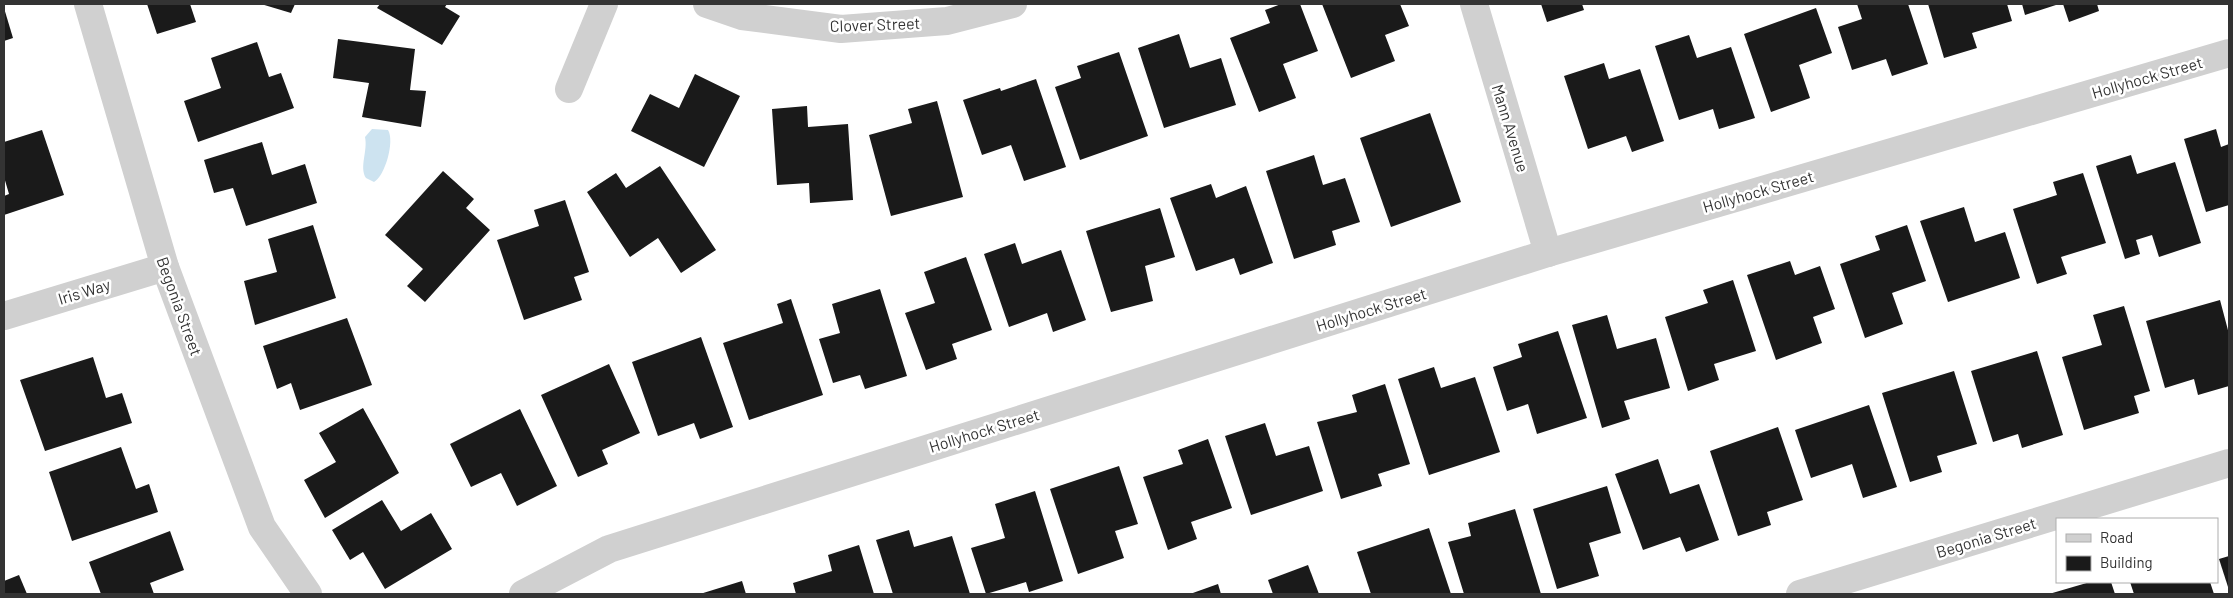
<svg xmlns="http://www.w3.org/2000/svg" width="2233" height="598" viewBox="0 0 2233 598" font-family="Barlow,sans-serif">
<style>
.water{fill:#cde3f0}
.building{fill:#1a1a1a}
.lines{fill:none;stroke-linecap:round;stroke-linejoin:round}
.minor{stroke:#d0d0d0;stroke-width:28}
.tertiary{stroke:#d0d0d0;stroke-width:28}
.labels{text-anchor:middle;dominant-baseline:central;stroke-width:5;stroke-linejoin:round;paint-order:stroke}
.street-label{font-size:16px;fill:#333;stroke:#fff}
</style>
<rect width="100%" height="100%" fill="#fff"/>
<path class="water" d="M372 129 388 130C395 141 385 176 374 182L366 178C359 167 368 151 365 137Z"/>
<g class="building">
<polygon points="147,4 190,4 196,22 157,34"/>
<polygon points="261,4 295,4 291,13"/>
<polygon points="380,4 447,4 445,7 460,16 442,45 377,8"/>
<polygon points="1281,4 1300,4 1318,51 1283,64 1296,98 1259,112 1230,38 1270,23 1265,10"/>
<polygon points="1322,4 1400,4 1409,26 1385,35 1395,61 1351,78"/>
<polygon points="1541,4 1582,4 1584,10 1547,22"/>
<polygon points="1857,4 1908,4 1928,64 1892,76 1886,59 1852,70 1838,27 1862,19"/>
<polygon points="1928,4 2007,4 2012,21 1972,33 1977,48 1944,58"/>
<polygon points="2022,4 2059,4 2025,15"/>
<polygon points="2063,4 2097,4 2099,11 2069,22"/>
<polygon points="4,8 13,38 4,41"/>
<polygon points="1816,8 1832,53 1799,65 1810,98 1771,112 1744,34"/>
<polygon points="1179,34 1190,68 1221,58 1236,105 1164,128 1138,48"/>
<polygon points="1689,35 1697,58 1731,47 1755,118 1719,129 1713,109 1679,120 1655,46"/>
<polygon points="338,39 415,49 410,90 426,91 421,127 362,117 369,83 333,78"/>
<polygon points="257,42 269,77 281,73 294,108 198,142 184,101 221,88 211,58"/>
<polygon points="1119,52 1148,136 1080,160 1055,87 1081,78 1077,66"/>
<polygon points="1604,63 1609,79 1640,69 1664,141 1632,152 1626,136 1588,149 1564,76"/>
<polygon points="695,74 740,96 704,167 631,131 650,94 679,108"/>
<polygon points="1036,79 1066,167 1024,181 1011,145 982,155 963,100 1000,88 1001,91"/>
<polygon points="937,101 963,197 891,216 869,135 912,123 908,109"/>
<polygon points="807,106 808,127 848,124 853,200 810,203 809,183 777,185 772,109"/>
<polygon points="1430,113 1461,202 1391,227 1360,138"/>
<polygon points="2216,129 2221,147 2229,144 2229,205 2206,212 2184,139"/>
<polygon points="42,130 64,195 4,215 4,196 9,194 4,177 4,142"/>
<polygon points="262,142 272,175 305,164 317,203 246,226 233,188 214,193 204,160"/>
<polygon points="1314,155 1323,185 1345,178 1360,222 1332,231 1336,245 1294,259 1266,171"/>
<polygon points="2131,155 2137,174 2175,162 2201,243 2159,257 2152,235 2136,240 2140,254 2125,259 2096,166"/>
<polygon points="660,166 716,250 681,273 658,238 630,257 587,192 616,173 626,188"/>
<polygon points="443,171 474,199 466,208 490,230 425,302 407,286 423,269 385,235"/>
<polygon points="2083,173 2106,243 2061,257 2067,274 2037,284 2013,209 2057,195 2053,182"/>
<polygon points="1211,184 1216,198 1246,186 1273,263 1240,275 1234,258 1196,271 1170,198"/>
<polygon points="565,200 589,272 574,277 582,300 524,320 497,240 539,226 534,210"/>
<polygon points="1964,207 1975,242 2005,232 2020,278 1948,302 1920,221"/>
<polygon points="1160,208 1175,257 1145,266 1153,301 1111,312 1086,231"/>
<polygon points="313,225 336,298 255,325 244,281 277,272 268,239"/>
<polygon points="1907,225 1926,281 1892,293 1903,324 1865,338 1840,264 1880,250 1875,236"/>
<polygon points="1015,243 1022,264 1061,250 1086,320 1053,332 1047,313 1009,327 984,254"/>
<polygon points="966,257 992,330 952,344 957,359 926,370 905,313 935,303 924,272"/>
<polygon points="1790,261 1795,275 1820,266 1835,309 1813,317 1822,343 1776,360 1747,275"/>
<polygon points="1733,280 1756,351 1714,364 1719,380 1688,391 1665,317 1708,303 1703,290"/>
<polygon points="880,289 907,376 865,389 860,375 833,383 819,339 840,333 832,304"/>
<polygon points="791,299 823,395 749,420 723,343 783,323 777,304"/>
<polygon points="2220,300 2229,334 2229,386 2198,395 2194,379 2165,388 2146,321"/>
<polygon points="2124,306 2150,391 2134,396 2139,413 2084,430 2062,357 2102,345 2093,315"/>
<polygon points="1607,315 1617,349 1656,338 1670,388 1624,401 1630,419 1602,428 1572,325"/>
<polygon points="347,318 372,385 300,410 291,383 277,389 263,346"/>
<polygon points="1558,331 1587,418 1537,434 1528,404 1507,411 1493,367 1522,357 1518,344"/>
<polygon points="701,337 733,427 700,439 694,423 658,436 632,362"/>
<polygon points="2037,351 2063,435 2022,448 2018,434 1993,442 1971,371"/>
<polygon points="93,357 106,398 122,393 132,423 45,451 20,380"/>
<polygon points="609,364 640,433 602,450 608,464 578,477 541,395"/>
<polygon points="1434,367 1441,388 1475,377 1500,452 1429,475 1398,379"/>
<polygon points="1954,371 1977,444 1937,456 1942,472 1910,482 1882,393"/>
<polygon points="1385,384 1410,464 1378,474 1382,486 1341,499 1317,422 1357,412 1352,395"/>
<polygon points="1869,405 1897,487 1863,498 1852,464 1811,478 1795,430"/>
<polygon points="363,408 399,473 325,518 304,480 336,462 319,433"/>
<polygon points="520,409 557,486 517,506 501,473 471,487 450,444"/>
<polygon points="1265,423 1276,456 1309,446 1323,491 1251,515 1225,436"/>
<polygon points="1778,427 1803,500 1767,512 1771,525 1738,536 1710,451"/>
<polygon points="1208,439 1232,508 1191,522 1197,539 1168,550 1143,477 1183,464 1178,450"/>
<polygon points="121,447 136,489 149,484 158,512 72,541 49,472"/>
<polygon points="1658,459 1670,494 1699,484 1719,540 1686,552 1680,537 1643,550 1615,474"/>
<polygon points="1119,466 1138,524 1115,531 1124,558 1078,574 1050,489"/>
<polygon points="1607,486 1621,533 1589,543 1599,576 1557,589 1533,509"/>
<polygon points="1035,491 1063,581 1029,592 1026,582 986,594 971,548 1005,538 995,504"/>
<polygon points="382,500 401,531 431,513 452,549 385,589 363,552 350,560 332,530"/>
<polygon points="1515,509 1541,594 1464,594 1448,542 1471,536 1468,523"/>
<polygon points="1429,528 1451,594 1371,594 1357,552"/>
<polygon points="909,530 914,547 952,536 970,594 893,594 876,540"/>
<polygon points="170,531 184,570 150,583 154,594 101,594 89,562"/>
<polygon points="859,545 874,594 796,594 793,583 832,571 828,555"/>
<polygon points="2229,556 2229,590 2219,559"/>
<polygon points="1308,565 1319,594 1273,594 1268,580"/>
<polygon points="19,575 27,594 4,594 4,581"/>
<polygon points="742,581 746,594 700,594"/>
<polygon points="2090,582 2111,582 2115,594 2049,594"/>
<polygon points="2130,582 2210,582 2214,594 2134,594"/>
<polygon points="1218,584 1221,594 1190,594"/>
</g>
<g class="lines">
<g class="minor">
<polyline points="88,4 165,267 262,527 308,594"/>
<polyline points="1474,4 1548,253"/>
<polyline points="569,89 604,4"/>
<polyline points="4,316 165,267"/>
<polyline points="523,594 609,549 1548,253 2229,53"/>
<polyline points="1800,594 2229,463"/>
</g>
<polyline class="tertiary" points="707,4 742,16 841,29 947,21 1013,4"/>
</g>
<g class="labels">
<g class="street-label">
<text transform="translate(875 24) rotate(-2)">Clover Street</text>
<text transform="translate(2147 77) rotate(-16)">Hollyhock Street</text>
<text transform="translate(1511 128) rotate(73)">Mann Avenue</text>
<text transform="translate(1758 191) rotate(-16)">Hollyhock Street</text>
<text transform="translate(84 291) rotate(-17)">Iris Way</text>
<text transform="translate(180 306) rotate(70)">Begonia Street</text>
<text transform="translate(1371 309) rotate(-17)">Hollyhock Street</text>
<text transform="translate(984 430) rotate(-17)">Hollyhock Street</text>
<text transform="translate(1986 537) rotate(-17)">Begonia Street</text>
</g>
</g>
<rect width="2233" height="598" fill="none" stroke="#333333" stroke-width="10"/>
<rect x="2056" y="518" width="162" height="65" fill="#ffffff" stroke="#adadad"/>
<rect x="2066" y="534" width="25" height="8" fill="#d0d0d0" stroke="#adadad"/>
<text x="2100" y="543" font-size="15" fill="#333333">Road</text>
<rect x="2066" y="556" width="25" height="15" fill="#1a1a1a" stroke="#adadad"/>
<text x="2100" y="568" font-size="15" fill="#333333">Building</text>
</svg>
